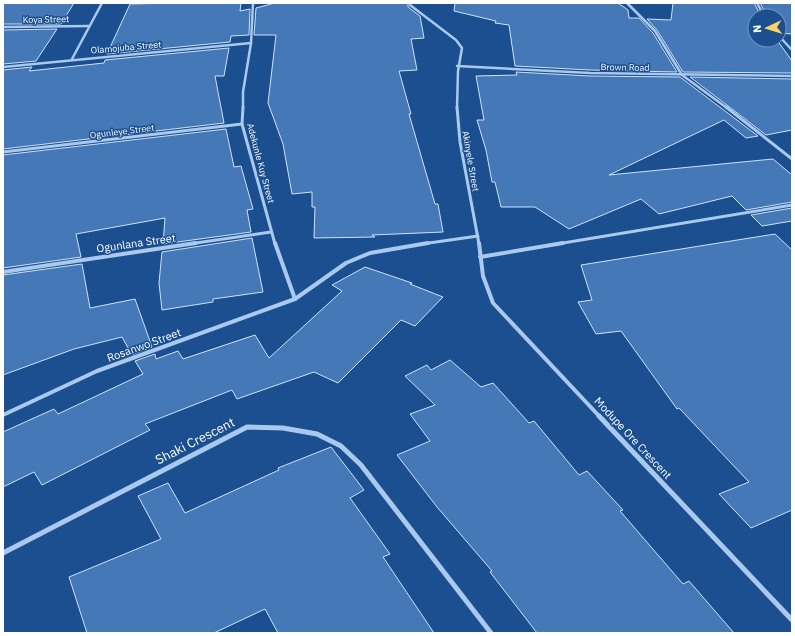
<svg xmlns="http://www.w3.org/2000/svg" width="795" height="636" viewBox="0 0 795 636" font-family="'IBM Plex Sans',sans-serif">
<style>
.building{fill:#4478b7;stroke:#cfe3fa}
.lines{fill:none;stroke-linecap:round;stroke-linejoin:round}
.street-far3{stroke:#a9c9ee;stroke-width:2.5}
.street-far2{stroke:#a9c9ee;stroke-width:3}
.street-far1{stroke:#a9c9ee;stroke-width:4}
.street{stroke:#a9c9ee;stroke-width:5}
.labels{text-anchor:middle;dominant-baseline:central;stroke-width:3;stroke-linejoin:round;paint-order:stroke}
.far-street-label{font-size:9px;fill:#fff;stroke:#1b4f8f}
.street-label{font-size:11px;fill:#fff;stroke:#1b4f8f}
.near-street-label{font-size:13px;fill:#fff;stroke:#1b4f8f}
</style>
<rect width="100%" height="100%" fill="#1b4f8f"/>
<g class="building">
<polygon points="3,3 74,3 61,24 3,24"/>
<polygon points="178,3 241,3 240,11 250,9 249,35 231,36 230,42 107,54 130,4"/>
<polygon points="275,3 408,3 408,7 420,16 424,38 411,39 417,70 399,71 411,114 409,114 435,204 438,204 443,232 372,235 375,237 314,238 315,207 312,207 312,192 292,194 283,144 268,103 276,35 254,35 256,8"/>
<polygon points="455,3 618,3 628,10 629,18 639,18 653,33 677,72 590,70 515,66 509,25 495,23 496,21 454,11"/>
<polygon points="673,3 754,3 761,16 755,16 755,40 777,40 792,61 792,73 683,72 657,30 647,19 671,20"/>
<polygon points="760,3 792,3 792,34 779,33 779,16 767,16"/>
<polygon points="57,29 36,61 3,64 3,30"/>
<polygon points="229,48 224,76 215,76 224,123 3,149 3,70 32,67 29,71 104,63 105,60"/>
<polygon points="516,72 590,76 680,77 758,136 746,138 724,120 609,175 773,159 792,175 792,202 746,210 732,196 659,214 641,199 569,229 535,207 501,207 495,182 492,182 486,150 477,120 484,120 476,76 517,75"/>
<polygon points="690,77 792,79 792,130 766,135"/>
<polygon points="226,129 234,167 241,166 253,209 247,210 251,232 163,244 165,218 76,234 81,257 3,268 3,155"/>
<polygon points="792,208 792,221 762,226 751,215"/>
<polygon points="775,234 792,250 792,510 751,528 719,494 749,482 679,408 677,409 621,331 596,334 578,302 592,300 581,265"/>
<polygon points="252,238 263,292 213,299 213,302 162,310 159,283 162,252"/>
<polygon points="82,264 90,308 135,299 152,347 132,355 122,337 74,349 3,375 3,275"/>
<polygon points="365,267 412,283 410,284 443,297 415,326 401,320 338,383 314,372 237,399 232,390 145,424 150,430 42,485 34,472 3,487 3,432 54,409 58,414 143,374 135,361 155,354 156,359 178,351 183,359 255,335 269,358 342,291 332,285"/>
<polygon points="450,360 481,387 493,383 529,423 534,421 579,475 587,471 623,510 620,511 683,584 689,581 734,633 537,633 490,572 492,571 437,507 397,455 430,441 410,414 435,405 405,376 427,365 431,370"/>
<polygon points="331,447 364,490 350,498 390,554 383,557 434,633 278,633 265,609 214,633 87,633 69,577 161,539 138,496 168,483 185,513 279,470 278,468"/>
</g>
<g class="lines">
<g class="street-far3">
<polyline points="627,3 655,31 682,75 727,108"/>
<polyline points="757,3 764,16"/>
<polyline points="410,5 456,40 462,48 458,71 457,108"/>
<polyline points="3,27 89,26"/>
<polyline points="779,36 792,50"/>
<polyline points="72,59 102,3"/>
<polyline points="457,66 590,73 792,76"/>
<polyline points="3,67 251,43"/>
<polyline points="243,108 243,92 251,43 253,3"/>
</g>
<g class="street-far2">
<polyline points="243,107 242,124 275,244"/>
<polyline points="457,107 460,142 479,244"/>
<polyline points="726,107 792,159"/>
<polyline points="3,152 242,124"/>
<polyline points="189,244 271,232"/>
<polyline points="422,244 478,236"/>
<polyline points="557,244 792,205"/>
</g>
<g class="street-far1">
<polyline points="275,243 295,299"/>
<polyline points="479,243 483,276 493,303 600,417"/>
<polyline points="480,257 563,243"/>
<polyline points="3,272 196,243"/>
<polyline points="3,415 97,371 295,299 346,263 370,253 428,243"/>
</g>
<g class="street">
<polyline points="599,416 792,620"/>
<polyline points="3,553 247,427 283,428 317,434 341,446 361,465 491,633"/>
</g>
</g>
<g class="labels">
<g class="far-street-label">
<text transform="translate(46 19) rotate(-1)">Koya Street</text>
<text transform="translate(126 47) rotate(-5)">Olamojuba Street</text>
<text transform="translate(625 67) rotate(1)">Brown Road</text>
<text transform="translate(122 131) rotate(-7)">Ogunleye Street</text>
<text transform="translate(471 161) rotate(80)">Akinyele Street</text>
<text transform="translate(261 163) rotate(75)">Adekunle Kuy Street</text>
</g>
<g class="street-label">
<text transform="translate(136 243) rotate(-8)">Ogunlana Street</text>
<text transform="translate(144 345) rotate(-20)">Rosanwo Street</text>
<text transform="translate(633 438) rotate(47)">Modupe Ore Crescent</text>
</g>
<g class="near-street-label">
<text transform="translate(195 441) rotate(-27)">Shaki Crescent</text>
</g>
</g>
<rect width="795" height="636" fill="none" stroke="#ffffff" stroke-width="8"/>
<g transform="translate(767 28) rotate(266)"><circle r="19" fill="#1b4f8f" stroke="#7695bc"/>
<path d="M0-3L7 15L0 10L-7 15Z" fill="#ffd166"/>
<text y="-6" font-size="11" font-weight="bold" text-anchor="middle" fill="#ffffff">N</text>
</g>
</svg>
